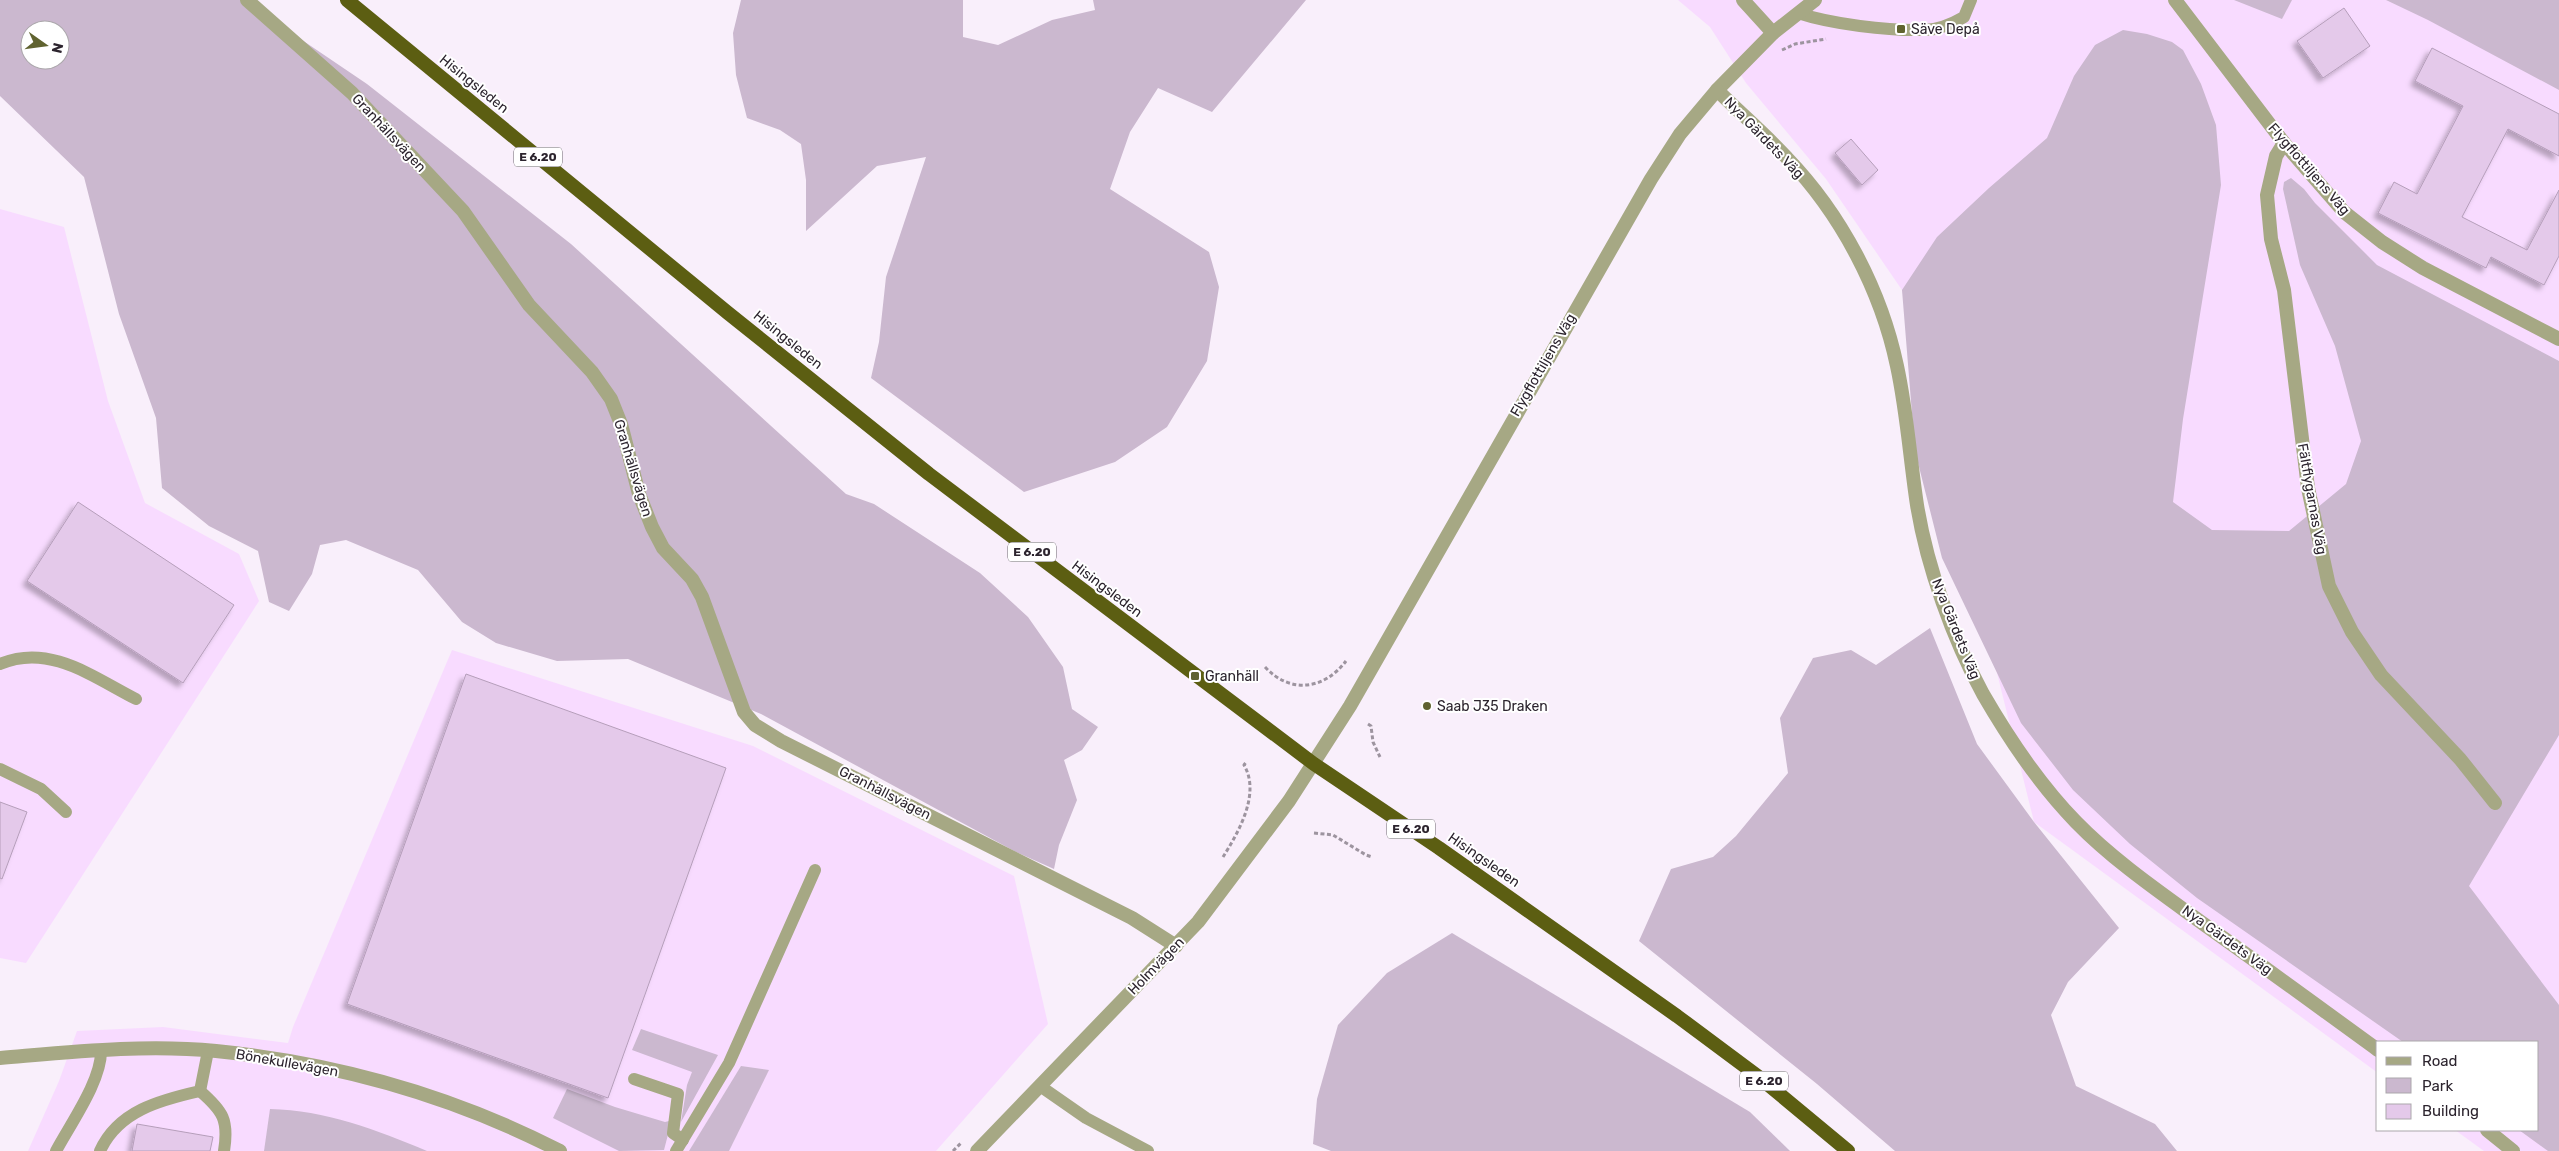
<svg xmlns="http://www.w3.org/2000/svg" width="2559" height="1151" viewBox="0 0 2559 1151" font-family="Rubik,sans-serif">
<style>
.built{fill:#f8dbff}
.green{fill:#cbb8cf;fill-rule:evenodd}
.building{fill:#e4c9ea;stroke:#b59eba;filter:url(#shadow)}
.lines{fill:none;stroke-linecap:round;stroke-linejoin:round}
.path{stroke:#9d949f;stroke-width:3;stroke-dasharray:4 2.5;stroke-linecap:butt}
.service{stroke:#a6a884;stroke-width:12}
.minor{stroke:#a6a884;stroke-width:14}
.tertiary{stroke:#a6a884;stroke-width:14}
.trunk{stroke:#5c5e12;stroke-width:14}
.poi-dot{fill:#606330;stroke:#fff;stroke-width:2}
.labels{text-anchor:middle;dominant-baseline:central;stroke-width:4;stroke-linejoin:round;paint-order:stroke}
.shield{fill:#fff;stroke:#6b666d;stroke-width:1}
.shield-label{font-size:12px;font-weight:bold;fill:#2c242e}
.poi-label{font-size:14px;fill:#2c242e;stroke:#fff;text-anchor:start}
.street-label{font-size:14px;fill:#2c242e;stroke:#fff}
</style>
<defs>
<filter id="shadow"><feDropShadow dx="-4.5" dy="4.5" stdDeviation="2.5" flood-color="#0004"/></filter>
</defs>
<rect width="100%" height="100%" fill="#f9effb"/>
<g class="built">
<polygon points="1678,0 2559,0 2559,1151 2484,1151 2455,1130 2538,1130 2538,1042 2378,1042 2378,1073 2034,822 1902,290 1826,179 1746,83 1710,27"/>
<polygon points="0,209 64,227 108,401 145,503 239,554 259,601 26,963 0,958"/>
<polygon points="452,650 753,746 1014,876 1048,1024 936,1151 28,1151 59,1081 77,1031 163,1027 288,1043 293,1027"/>
</g>
<g class="green">
<path d="M0 0H243L367 84 571 244 846 494 874 504 980 573 1028 617 1063 667 1072 709 1098 727 1082 750 1064 760 1077 800 1059 845 1054 869 1016 852 761 714 628 659 557 661 496 643 462 622 418 570 346 540 320 545 312 574 289 611 269 602 258 551 209 526 162 488 156 418 119 314 84 177 0 96ZM30 30H60V60H30Z"/>
<polygon points="741,0 963,0 963,37 998,45 1052,20 1095,10 1093,0 1306,0 1212,112 1158,88 1130,132 1110,189 1209,252 1219,287 1207,361 1167,427 1115,462 1024,492 871,378 879,342 886,277 926,157 877,166 806,231 806,180 801,144 780,130 747,118 736,75 733,33"/>
<polygon points="2234,0 2292,0 2282,19"/>
<polygon points="2386,0 2559,0 2559,90 2428,20"/>
<polygon points="2123,30 2147,34 2172,42 2183,50 2201,84 2216,125 2221,185 2183,419 2173,502 2212,530 2289,531 2346,484 2361,441 2335,346 2300,265 2283,189 2284,182 2291,178 2304,189 2315,203 2377,265 2559,361 2559,735 2469,886 2559,1005 2559,1151 2548,1151 2519,1130 2538,1130 2538,1042 2403,1042 2197,898 2130,844 2073,790 2021,723 1942,558 1915,451 1902,290 1937,237 1989,188 2047,138 2074,76 2095,45"/>
<polygon points="1930,628 1977,744 2034,822 2119,928 2068,982 2051,1015 2076,1086 2155,1124 2177,1151 1895,1151 1817,1084 1639,941 1671,869 1713,857 1736,836 1788,773 1780,718 1813,658 1851,650 1876,665"/>
<polygon points="1452,933 1750,1112 1790,1151 1331,1151 1313,1144 1317,1099 1338,1025 1387,973"/>
<polygon points="641,1029 718,1055 681,1122 687,1085 692,1072 632,1050"/>
<polygon points="741,1066 769,1070 729,1151 689,1151"/>
<polygon points="567,1089 615,1107 665,1122 669,1121 671,1123 664,1150 619,1151 553,1118"/>
<path d="M270 1109C325 1110 377 1130 427 1151H264Z"/>
</g>
<g class="building">
<polygon points="2344,8 2370,46 2323,78 2297,41"/>
<polygon points="2432,48 2559,114 2559,156 2508,129 2462,217 2527,250 2559,190 2559,256 2544,285 2491,257 2486,268 2378,213 2394,182 2417,194 2463,106 2415,81"/>
<polygon points="1851,139 1878,170 1862,185 1835,153"/>
<polygon points="78,502 234,605 183,683 27,581"/>
<polygon points="466,674 726,768 608,1098 347,1004"/>
<polygon points="0,802 27,812 2,879 0,878"/>
<polygon points="137,1124 213,1137 210,1151 132,1151"/>
</g>
<g class="lines">
<g class="path">
<polyline points="1782,50 1795,44 1826,39"/>
<path d="M1265 667C1290 694 1324 690 1346 661"/>
<polyline points="1368,724 1371,726 1373,742 1380,757"/>
<polyline points="1314,833 1333,835 1366,855 1372,857"/>
<path d="M1223 857C1238 833 1261 794 1244 765L1247 761"/>
<polyline points="953,1151 961,1143"/>
</g>
<g class="service">
<path d="M1798 13C1831 24 1888 31 1924 30 1938 30 1952 24 1964 17L1971 0"/>
<path d="M0 664C49 643 93 677 136 699"/>
<polyline points="0,769 41,789 66,812"/>
<polyline points="634,1079 678,1094 673,1133 683,1140"/>
<polyline points="1040,1086 1086,1118 1148,1151"/>
<path d="M200 1091C223 1111 229 1120 224 1151"/>
<path d="M56 1151C71 1123 102 1080 101 1050"/>
<path d="M100 1151C118 1111 160 1100 200 1091L208 1051"/>
<polyline points="676,1151 729,1063 815,870"/>
</g>
<g class="minor">
<polyline points="247,0 352,93 463,211 529,305 592,372 611,399 621,424 639,494 652,527 663,548 692,579 702,597 744,712 755,725 781,741 1132,918 1176,946"/>
<polyline points="1743,0 1773,33"/>
<path d="M1815 0 1773 33 1717 90C1740 113 1765 134 1787 158 1841 214 1881 290 1897 366 1907 412 1910 459 1917 505 1927 567 1953 639 1983 694 2009 739 2040 785 2076 822 2114 861 2161 893 2205 925 2263 966 2320 1008 2378 1050"/>
<polyline points="2175,0 2284,143 2344,212 2382,242 2423,268 2559,339"/>
<polyline points="2284,143 2276,156 2267,195 2271,239 2284,290 2308,488 2329,586 2352,632 2381,675 2460,759 2495,803"/>
<path d="M0 1058C72 1052 144 1044 216 1051 336 1063 453 1096 560 1151"/>
<polyline points="2487,1130 2513,1151"/>
</g>
<polyline class="tertiary" points="977,1151 1198,922 1289,801 1350,706 1651,179 1680,134 1717,90"/>
<polyline class="trunk" points="347,0 728,313 929,474 1314,764 1439,848 1677,1016 1759,1077 1848,1151"/>
</g>
<g class="poi-dot">
<rect x="1896" y="24" width="10" height="10" rx="2.5"/>
<rect x="1190" y="671" width="10" height="10" rx="2.5"/>
<circle cx="1427" cy="706" r="5"/>
</g>
<g class="labels">
<g class="shield">
<rect x="514" y="147.5" width="48" height="19" rx="4"/>
<rect x="1008" y="542.5" width="48" height="19" rx="4"/>
<rect x="1387" y="819.5" width="48" height="19" rx="4"/>
<rect x="1740" y="1071.5" width="48" height="19" rx="4"/>
</g>
<g class="shield-label">
<text x="538" y="157">E 6.20</text>
<text x="1032" y="552">E 6.20</text>
<text x="1411" y="829">E 6.20</text>
<text x="1764" y="1081">E 6.20</text>
</g>
<g class="poi-label">
<text x="1911" y="29">Säve Depå</text>
<text x="1205" y="676">Granhäll</text>
<text x="1437" y="706">Saab J35 Draken</text>
</g>
<g class="street-label">
<text transform="translate(474 84) rotate(39)">Hisingsleden</text>
<text transform="translate(389 133) rotate(47)">Granhällsvägen</text>
<text transform="translate(1764 138) rotate(46)">Nya Gärdets Väg</text>
<text transform="translate(2309 169) rotate(49)">Flygflottiljens Väg</text>
<text transform="translate(788 340) rotate(39)">Hisingsleden</text>
<text transform="translate(1543 365) rotate(-60)">Flygflottiljens Väg</text>
<text transform="translate(633 468) rotate(73)">Granhällsvägen</text>
<text transform="translate(2312 499) rotate(80)">Fältflygarnas Väg</text>
<text transform="translate(1107 589) rotate(37)">Hisingsleden</text>
<text transform="translate(1956 629) rotate(68)">Nya Gärdets Väg</text>
<text transform="translate(885 793) rotate(27)">Granhällsvägen</text>
<text transform="translate(1484 860) rotate(35)">Hisingsleden</text>
<text transform="translate(2227 940) rotate(36)">Nya Gärdets Väg</text>
<text transform="translate(1156 966) rotate(-46)">Holmvägen</text>
<text transform="translate(287 1063) rotate(10)">Bönekullevägen</text>
</g>
</g>
<rect x="2376" y="1041" width="162" height="90" fill="#ffffff" stroke="#aba7ab"/>
<rect x="2386" y="1057" width="25" height="8" fill="#a6a884" stroke="#aba7ab"/>
<text x="2422" y="1066" font-size="15" fill="#2c242e">Road</text>
<rect x="2386" y="1078" width="25" height="15" fill="#cbb8cf" stroke="#aba7ab"/>
<text x="2422" y="1091" font-size="15" fill="#2c242e">Park</text>
<rect x="2386" y="1104" width="25" height="15" fill="#e4c9ea" stroke="#aba7ab"/>
<text x="2422" y="1116" font-size="15" fill="#2c242e">Building</text>
<g transform="translate(45 45) rotate(104)"><circle r="24" fill="#ffffff" stroke="#aba7ab"/>
<path d="M0-4L9 19L0 12L-9 19Z" fill="#606330"/>
<text y="-8" font-size="14" font-weight="bold" text-anchor="middle" fill="#2c242e">N</text>
</g>
</svg>
